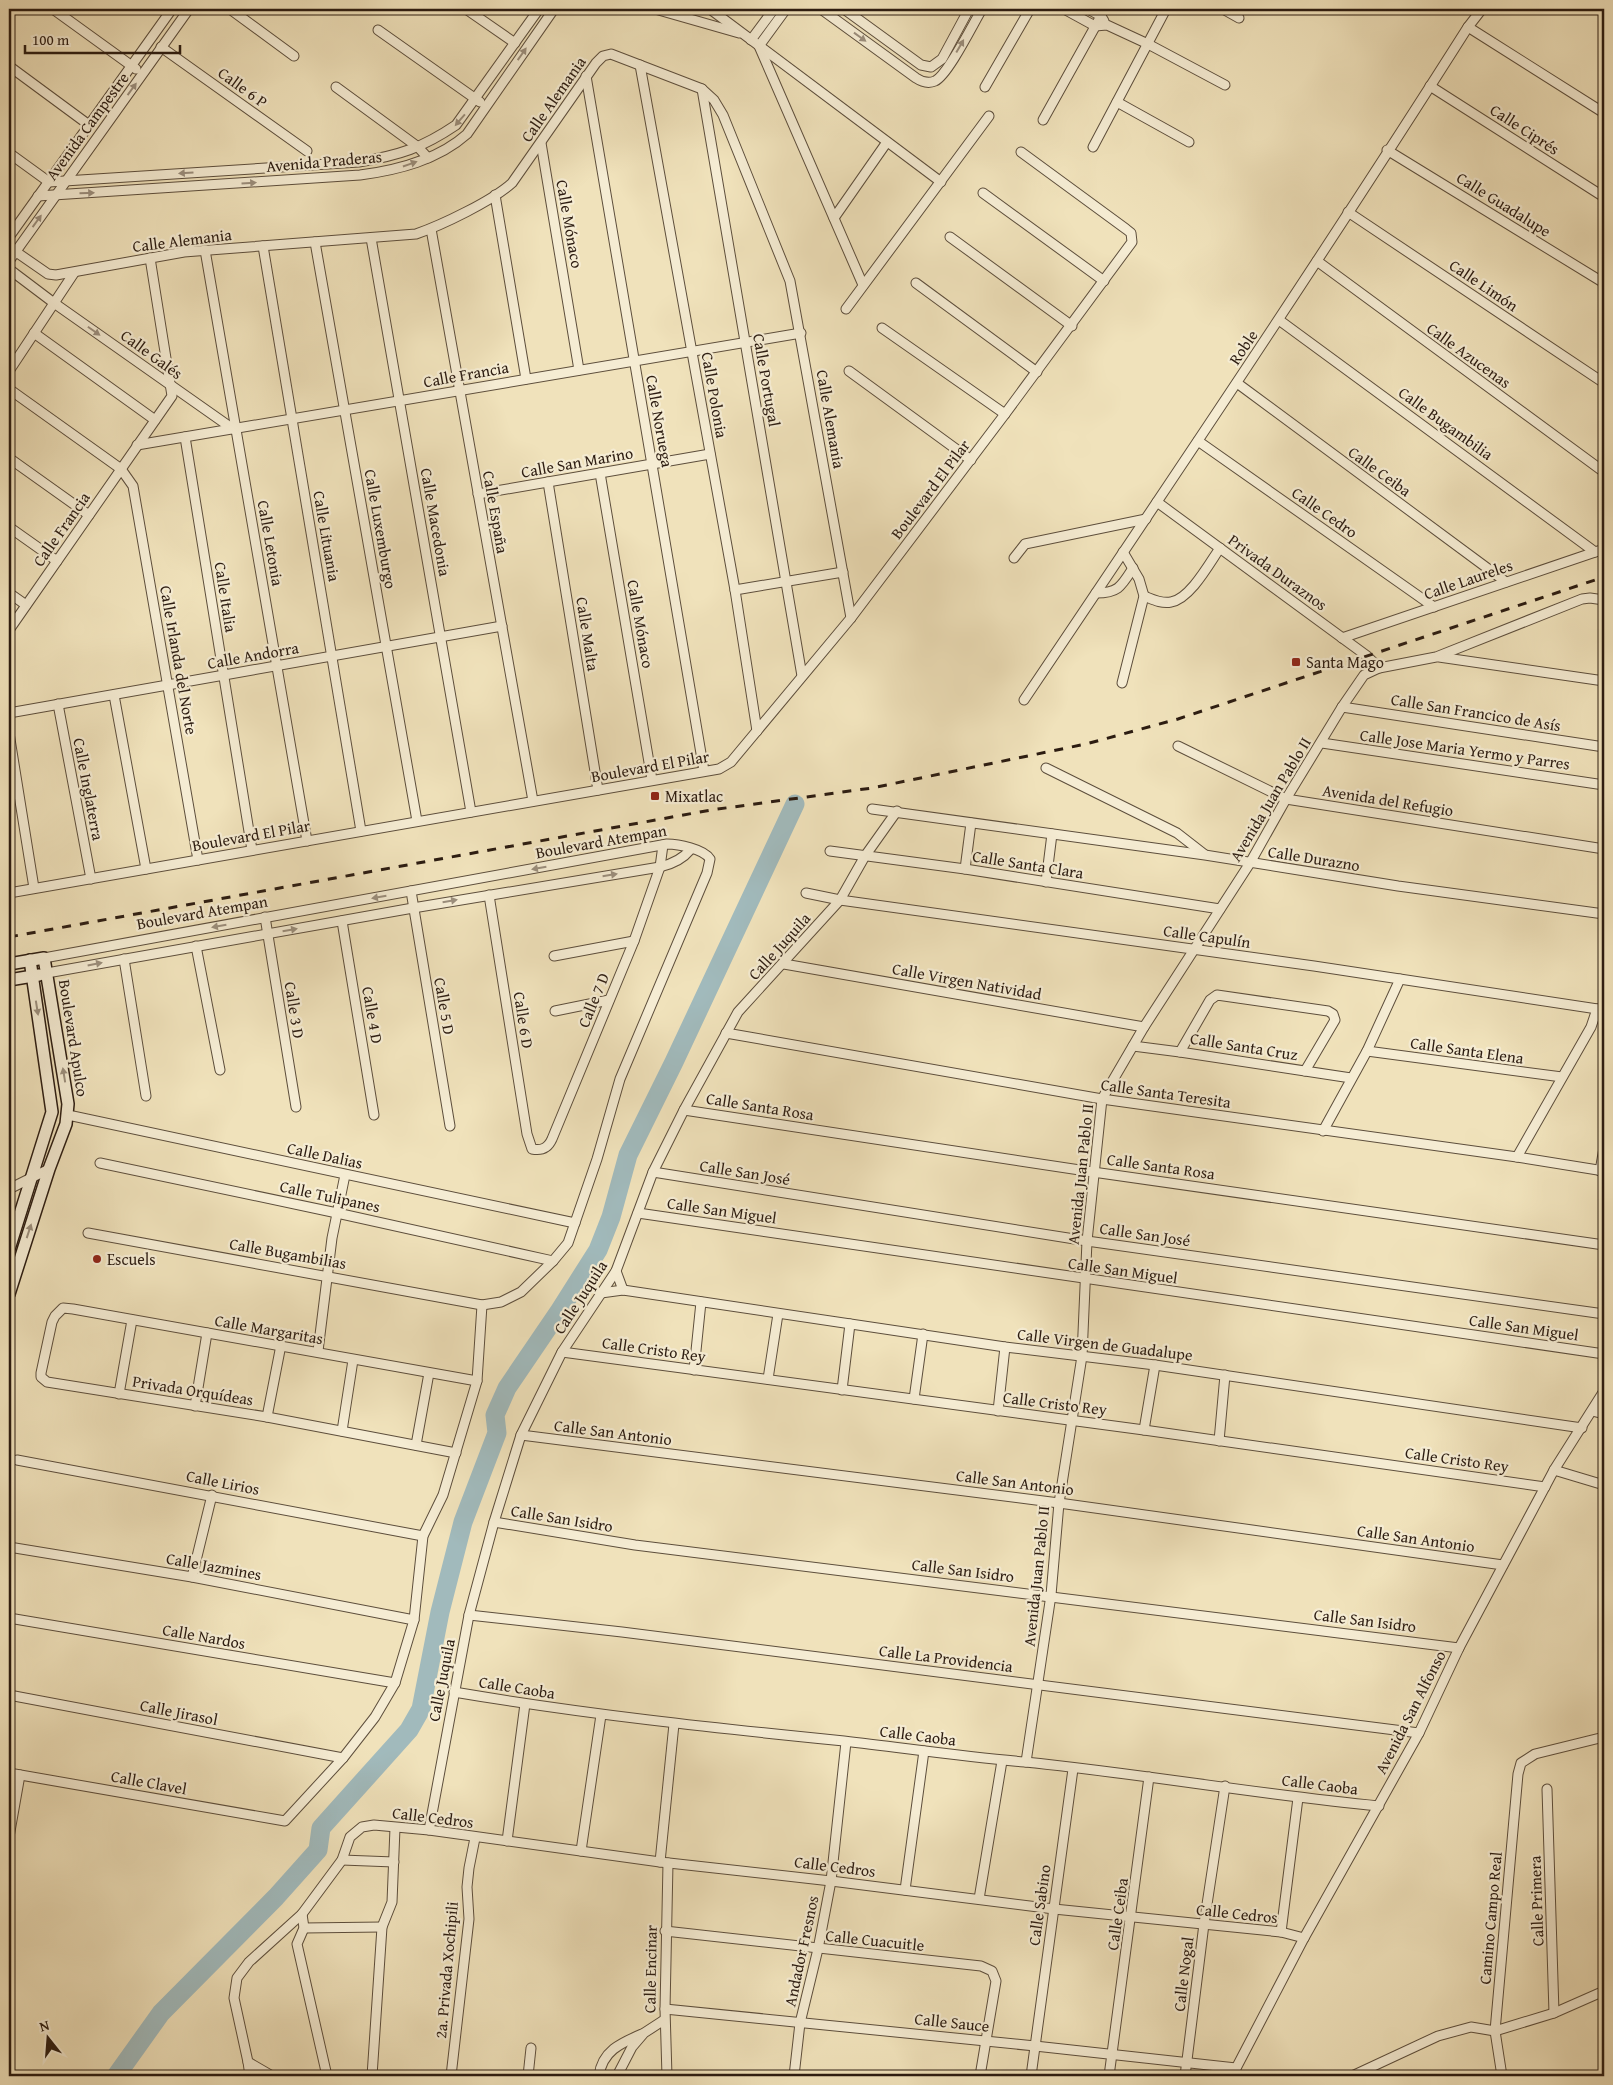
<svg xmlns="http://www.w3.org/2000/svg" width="1613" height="2085" viewBox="0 0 1613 2085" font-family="'Gentium Book Plus',serif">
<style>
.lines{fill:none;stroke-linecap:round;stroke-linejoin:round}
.river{stroke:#a1babc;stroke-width:19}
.street-casing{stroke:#5d4e3c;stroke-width:11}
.secondary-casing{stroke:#2c1c11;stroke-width:14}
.street{stroke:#f5ecd3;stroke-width:9}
.secondary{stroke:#f5ecd3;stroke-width:11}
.rail{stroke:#2c1c11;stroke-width:3;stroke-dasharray:9 9;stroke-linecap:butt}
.oneway{fill:#9b8e7c}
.poi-dot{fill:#8f2418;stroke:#f5ecd3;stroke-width:2}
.labels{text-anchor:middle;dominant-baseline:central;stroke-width:4.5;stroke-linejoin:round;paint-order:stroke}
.street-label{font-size:16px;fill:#2c1c11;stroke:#f5ecd3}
.poi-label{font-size:16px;fill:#2c1c11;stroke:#f5ecd3;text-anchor:start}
</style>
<rect width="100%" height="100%" fill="#f0e2bb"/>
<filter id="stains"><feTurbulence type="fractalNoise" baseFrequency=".004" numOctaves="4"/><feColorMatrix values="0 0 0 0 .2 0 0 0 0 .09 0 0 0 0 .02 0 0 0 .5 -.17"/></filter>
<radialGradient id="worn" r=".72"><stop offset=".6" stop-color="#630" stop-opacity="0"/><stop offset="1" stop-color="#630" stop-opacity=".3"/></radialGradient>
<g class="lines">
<polyline class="river" points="116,2076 161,2013 276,1897 318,1850 321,1828 409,1730 421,1709 440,1612 463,1522 497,1433 495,1415 507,1388 560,1310 598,1250 611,1217 628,1155 674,1062 795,804"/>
<g class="street-casing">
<g id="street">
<polyline points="53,9 136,69"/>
<polyline points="230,9 294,56"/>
<polyline points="466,9 515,43"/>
<polyline points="655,9 739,33"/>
<polyline points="710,9 941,182"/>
<polyline points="786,9 759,46 863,285"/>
<path d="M821 9 916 78C922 82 928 84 935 81 948 75 973 24 982 9"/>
<polyline points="844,9 921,65 931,67 942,59 969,9"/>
<polyline points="1064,9 1095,26 1107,25 1148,44 1225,85"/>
<polyline points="1088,9 1101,16 1104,21"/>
<polyline points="1223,9 1239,18"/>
<polyline points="1468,27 1604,113"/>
<polyline points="378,30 480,102"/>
<polyline points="751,40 774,9"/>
<polyline points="161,47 307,151"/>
<polyline points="640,65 735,590 757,731"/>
<polyline points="9,66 89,125"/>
<polyline points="586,76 704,771"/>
<polyline points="1430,86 1604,197"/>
<polyline points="336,87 418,147 428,158"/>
<polyline points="985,87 1030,9"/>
<polyline points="702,89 802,676"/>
<polyline points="1117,102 1189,142"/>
<polyline points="1043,120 1101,16"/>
<polyline points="541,143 579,370"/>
<polyline points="1093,147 1166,9"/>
<polyline points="1387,150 1604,283"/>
<path d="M9 153 49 182 359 162C400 155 422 148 456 125L539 9"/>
<polyline points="983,193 1104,281"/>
<polyline points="495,195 526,379"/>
<path d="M38 196 360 175C398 170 438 160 467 134L554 9"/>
<polyline points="1348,212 1604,383"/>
<polyline points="834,218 887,142"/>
<polyline points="431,229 533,801"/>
<polyline points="9,237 172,9"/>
<polyline points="950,237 1072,326"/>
<polyline points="371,238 471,812"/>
<polyline points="315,242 417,821"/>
<polyline points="263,246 361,831"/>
<path d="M9 247 48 274 56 275 184 252 416 234C442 225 492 201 512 183L596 63 603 56 611 54 702 89 714 100 723 115 790 281 851 618"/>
<polyline points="205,250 307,841"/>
<polyline points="9,261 189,9"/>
<polyline points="1317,261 1604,472"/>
<polyline points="9,269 54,303 233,429"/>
<polyline points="916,283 1037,372"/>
<polyline points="846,309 989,116"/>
<polyline points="1279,320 1595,552"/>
<polyline points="882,328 1005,414"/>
<polyline points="34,333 155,420"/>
<polyline points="9,371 74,273"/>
<polyline points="849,371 971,460"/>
<polyline points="1237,383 1506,582"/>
<polyline points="9,389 121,469 133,486 198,860"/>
<polyline points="185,437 252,850"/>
<polyline points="1198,441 1434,607"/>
<polyline points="137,445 801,333"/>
<polyline points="9,458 89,515"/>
<polyline points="600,473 652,780"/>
<polyline points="548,482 598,790"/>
<polyline points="478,494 710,454"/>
<polyline points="1157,502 1367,656 1379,668"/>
<polyline points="9,527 57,561"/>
<polyline points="1014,558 1025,544 1146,519"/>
<polyline points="735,590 843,572"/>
<polyline points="9,593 26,605"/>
<path d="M1096 593C1118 593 1121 587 1133 568"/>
<path d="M1144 596C1152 599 1161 604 1171 602 1190 599 1209 564 1220 548"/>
<polyline points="9,630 172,396 150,258"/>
<polyline points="1342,638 1604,549"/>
<polyline points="1439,657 1604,681"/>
<polyline points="1122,683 1144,596 1139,579 1123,552"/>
<polyline points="114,695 146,869"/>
<path d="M1024 700C1174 477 1324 254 1468 27L1482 9"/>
<polyline points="58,704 91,879"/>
<polyline points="1342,707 1604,747"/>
<polyline points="9,713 502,626"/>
<polyline points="9,733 34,888"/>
<polyline points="1322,743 1604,785"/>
<polyline points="1178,746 1286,799 1604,849"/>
<polyline points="1046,768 1177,833 1204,854"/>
<polyline points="872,809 1205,855 1398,886 1604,914"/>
<polyline points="830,851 965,869 1220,909"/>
<polyline points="965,869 971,823"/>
<polyline points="1046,882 1052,834"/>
<polyline points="411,891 450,1126"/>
<polyline points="9,893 719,769 731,762 851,618 1005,414 1132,242 1131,233 1126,229 1021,152"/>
<polyline points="806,893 840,900 1314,966 1604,1010"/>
<path d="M489 895 527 1134 532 1149C542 1151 548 1148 552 1139L634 941 660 867 663 845"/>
<polyline points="265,917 296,1107"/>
<polyline points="342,921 374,1115"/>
<polyline points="196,946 220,1070"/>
<polyline points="554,956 634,941"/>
<path d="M44 958 667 844C678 844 704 849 710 859L707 873 620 1079 597 1159 568 1243 553 1261 521 1292 501 1302 482 1305 88 1233"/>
<polyline points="124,959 146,1096"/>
<polyline points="784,964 1144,1027"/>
<path d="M47 973 413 908 660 867C672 864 682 860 690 850"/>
<polyline points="555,1011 609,1000"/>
<polyline points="726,1033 1102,1099 1517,1157 1604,1171"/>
<polyline points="1133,1046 1180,1052 1351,1078"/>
<polyline points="1367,1051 1562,1077"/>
<polyline points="1180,1052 1210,1000 1217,995 1328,1011 1333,1014 1335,1020 1305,1071"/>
<polyline points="684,1110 1093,1172 1604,1245"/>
<polyline points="68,1115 575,1223"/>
<polyline points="1323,1131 1367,1051 1400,979"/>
<polyline points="1517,1157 1591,1027 1597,1009"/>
<polyline points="100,1163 337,1213 553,1261"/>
<polyline points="1600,1171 1604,1148"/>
<polyline points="653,1172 1087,1241 1604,1314"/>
<polyline points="9,1189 49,1169"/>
<polyline points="638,1213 1604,1354"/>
<polyline points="616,1271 623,1290"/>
<polyline points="601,1293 623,1290 1005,1347 1155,1365 1582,1428"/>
<polyline points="318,1351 332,1238 345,1175"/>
<polyline points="562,1352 1144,1430 1545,1487"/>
<polyline points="694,1370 701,1302"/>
<polyline points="768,1379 778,1314"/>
<polyline points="842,1390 850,1324"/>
<polyline points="119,1394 132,1320"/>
<polyline points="914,1399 923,1334"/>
<polyline points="195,1406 207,1333"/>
<polyline points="998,1411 1005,1347"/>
<polyline points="1592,1411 1604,1414"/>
<polyline points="267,1417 281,1345"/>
<polyline points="1144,1430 1155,1365"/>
<polyline points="342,1431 353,1360"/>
<polyline points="521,1435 1059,1503 1503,1565"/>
<polyline points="1219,1441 1225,1375"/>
<polyline points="416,1445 429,1373"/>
<polyline points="456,1453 267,1417 47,1382 41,1377 41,1373 52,1322 55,1316 63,1308 73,1309 477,1381"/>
<polyline points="17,1460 423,1536"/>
<polyline points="1554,1470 1604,1485"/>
<polyline points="494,1522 635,1545 1459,1648"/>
<polyline points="9,1547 192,1577 414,1620"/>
<polyline points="192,1577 212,1495"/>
<polyline points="469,1615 622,1632 1419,1733"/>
<polyline points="9,1618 395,1683"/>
<path d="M454 1692C584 1714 713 1728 844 1741 905 1748 965 1757 1025 1762 1144 1774 1261 1795 1379 1806"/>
<polyline points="9,1695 343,1758"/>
<polyline points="1026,1762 1051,1595 1059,1503 1082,1356 1087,1241 1102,1099 1144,1027 1250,863 1286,799 1342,707 1364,675 1379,668 1436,657 1582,599 1590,598 1604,600"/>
<polyline points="9,1773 285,1821 343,1758 375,1717 395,1683 414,1620 423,1536 443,1495 477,1381 482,1305"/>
<polyline points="1547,1789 1554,2013"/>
<polyline points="429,1830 469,1615 494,1522 521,1435 562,1352 616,1271 653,1172 684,1110 738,1012 840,900 865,856 897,811"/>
<polyline points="9,1837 20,1775"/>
<polyline points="507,1841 525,1704"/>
<polyline points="581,1851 601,1715"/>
<polyline points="342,1860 394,1862"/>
<polyline points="660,1862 674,1724"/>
<polyline points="905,1890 924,1751"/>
<polyline points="979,1899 1002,1761"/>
<polyline points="302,1914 304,1928 297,1944 327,2076"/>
<polyline points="304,1928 382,1927"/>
<polyline points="665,1931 981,1966 992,1971 996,1981 980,2076"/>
<polyline points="1281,1932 1298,1798"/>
<polyline points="665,2009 1035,2046 1236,2068"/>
<polyline points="248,2062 250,2076"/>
<polyline points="272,2076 248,2062 234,1998 237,1978 249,1962 302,1914 342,1860 350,1837 362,1827 374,1825 429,1830 660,1862 831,1881 1054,1909 1281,1932 1304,1938"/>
<polyline points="372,2076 382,1927 392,1902 395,1828"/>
<polyline points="451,2076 469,1919 467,1887 469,1868 475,1838"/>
<polyline points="528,2076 531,2048"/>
<path d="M599 2076C602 2051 621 2043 642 2034"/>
<polyline points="617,2076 632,2047 644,2033 664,2020"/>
<polyline points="667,2076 665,2009 668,1863"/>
<polyline points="794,2076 800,2023 818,1949 831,1881 846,1742"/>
<polyline points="1031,2076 1073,1769"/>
<polyline points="1109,2076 1149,1777"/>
<polyline points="1185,2076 1204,1924 1225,1786"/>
<polyline points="1232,2076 1304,1938 1419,1733 1459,1648 1554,1470 1604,1391"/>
<polyline points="1352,2076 1438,2036 1471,2027 1495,2031 1554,2013 1604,1991"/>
<polyline points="1502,2076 1495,2031 1518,1774 1521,1763 1535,1754 1604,1737"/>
</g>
</g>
<g class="secondary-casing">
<g id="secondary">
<polyline points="9,964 44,958 68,1104 66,1124 49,1169 9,1294"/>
<polyline points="9,980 39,975"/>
<polyline points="9,1249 52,1112 30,960"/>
</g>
</g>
<use href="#street" class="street"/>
<use href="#secondary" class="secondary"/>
<polyline class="rail" points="9,937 711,810 872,788 1086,744 1178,719 1604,577"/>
</g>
<defs><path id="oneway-solid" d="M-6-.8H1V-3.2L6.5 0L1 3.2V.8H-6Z" transform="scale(1.25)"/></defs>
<g class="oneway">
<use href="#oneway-solid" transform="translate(860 37) rotate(36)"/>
<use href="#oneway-solid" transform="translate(960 46) rotate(-60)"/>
<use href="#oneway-solid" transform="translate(522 54) rotate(-55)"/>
<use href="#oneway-solid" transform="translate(132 89) rotate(-54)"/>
<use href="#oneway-solid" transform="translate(460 120) rotate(131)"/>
<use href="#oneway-solid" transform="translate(410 164) rotate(-19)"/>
<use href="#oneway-solid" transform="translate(186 173) rotate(176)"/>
<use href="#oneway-solid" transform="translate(249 183) rotate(-4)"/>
<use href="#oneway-solid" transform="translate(87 193) rotate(-2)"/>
<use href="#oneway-solid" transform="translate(37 221) rotate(-54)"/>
<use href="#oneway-solid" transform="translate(94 331) rotate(35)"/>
<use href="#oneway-solid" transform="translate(539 868) rotate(170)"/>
<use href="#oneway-solid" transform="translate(610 875) rotate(-9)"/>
<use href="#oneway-solid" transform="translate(379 897) rotate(170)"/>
<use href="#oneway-solid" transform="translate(450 901) rotate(-10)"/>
<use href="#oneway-solid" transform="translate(219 926) rotate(170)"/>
<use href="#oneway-solid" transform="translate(290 930) rotate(-10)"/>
<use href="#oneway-solid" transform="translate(95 964) rotate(-11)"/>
<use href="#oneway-solid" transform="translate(37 1008) rotate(81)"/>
<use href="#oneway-solid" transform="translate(64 1075) rotate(-99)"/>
<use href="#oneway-solid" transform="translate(29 1231) rotate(-72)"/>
</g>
<g class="poi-dot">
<rect x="1291" y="657" width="10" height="10" rx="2.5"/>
<rect x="650" y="791" width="10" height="10" rx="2.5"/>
<circle cx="97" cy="1259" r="5"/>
</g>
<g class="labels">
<g class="street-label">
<text transform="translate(243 87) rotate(36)">Calle 6 P</text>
<text transform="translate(553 99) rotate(-55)">Calle Alemania</text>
<text transform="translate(87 126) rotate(-54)">Avenida Campestre</text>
<text transform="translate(1525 129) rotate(33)">Calle Ciprés</text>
<text transform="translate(324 161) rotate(-5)">Avenida Praderas</text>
<text transform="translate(1504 204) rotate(32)">Calle Guadalupe</text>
<text transform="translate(570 224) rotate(80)">Calle Mónaco</text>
<text transform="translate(182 240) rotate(-7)">Calle Alemania</text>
<text transform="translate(1484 285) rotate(34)">Calle Limón</text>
<text transform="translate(1243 347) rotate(-56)">Roble</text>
<text transform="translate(152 354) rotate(36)">Calle Galés</text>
<text transform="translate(1469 355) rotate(36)">Calle Azucenas</text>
<text transform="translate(466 374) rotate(-10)">Calle Francia</text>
<text transform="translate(767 380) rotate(80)">Calle Portugal</text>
<text transform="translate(715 395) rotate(80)">Calle Polonia</text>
<text transform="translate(831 419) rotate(80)">Calle Alemania</text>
<text transform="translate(660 421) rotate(80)">Calle Noruega</text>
<text transform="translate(1446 423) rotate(36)">Calle Bugambilia</text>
<text transform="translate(577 462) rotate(-10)">Calle San Marino</text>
<text transform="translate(1380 471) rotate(36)">Calle Ceiba</text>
<text transform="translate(930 489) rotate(-53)">Boulevard El Pilar</text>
<text transform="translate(496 512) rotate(80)">Calle España</text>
<text transform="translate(1325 512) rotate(35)">Calle Cedro</text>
<text transform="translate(436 522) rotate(80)">Calle Macedonia</text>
<text transform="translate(61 529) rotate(-55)">Calle Francia</text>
<text transform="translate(381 529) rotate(80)">Calle Luxemburgo</text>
<text transform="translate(327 536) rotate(80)">Calle Lituania</text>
<text transform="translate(271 543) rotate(80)">Calle Letonia</text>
<text transform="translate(1278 572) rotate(36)">Privada Duraznos</text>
<text transform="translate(1468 579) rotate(-19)">Calle Laureles</text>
<text transform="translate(226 597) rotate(81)">Calle Italia</text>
<text transform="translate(641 624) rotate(80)">Calle Mónaco</text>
<text transform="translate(588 634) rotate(81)">Calle Malta</text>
<text transform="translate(253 655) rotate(-10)">Calle Andorra</text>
<text transform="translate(179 660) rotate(80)">Calle Irlanda del Norte</text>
<text transform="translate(1476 712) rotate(9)">Calle San Francico de Asís</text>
<text transform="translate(1465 749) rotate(8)">Calle Jose Maria Yermo y Parres</text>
<text transform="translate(650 766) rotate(-10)">Boulevard El Pilar</text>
<text transform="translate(89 789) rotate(79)">Calle Inglaterra</text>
<text transform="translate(1270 799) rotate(-59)">Avenida Juan Pablo II</text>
<text transform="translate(1388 800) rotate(9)">Avenida del Refugio</text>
<text transform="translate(251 835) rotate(-10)">Boulevard El Pilar</text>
<text transform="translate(601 841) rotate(-10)">Boulevard Atempan</text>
<text transform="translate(1314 858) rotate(9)">Calle Durazno</text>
<text transform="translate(1028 864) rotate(9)">Calle Santa Clara</text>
<text transform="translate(202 912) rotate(-10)">Boulevard Atempan</text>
<text transform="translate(1207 936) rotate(8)">Calle Capulín</text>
<text transform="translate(779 946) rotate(-48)">Calle Juquila</text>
<text transform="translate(967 981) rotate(10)">Calle Virgen Natividad</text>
<text transform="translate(593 1000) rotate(-68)">Calle 7 D</text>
<text transform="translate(445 1006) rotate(80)">Calle 5 D</text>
<text transform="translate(295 1010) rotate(81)">Calle 3 D</text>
<text transform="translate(373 1015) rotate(80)">Calle 4 D</text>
<text transform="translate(524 1020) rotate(81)">Calle 6 D</text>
<text transform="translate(74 1038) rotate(81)">Boulevard Apulco</text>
<text transform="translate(1244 1046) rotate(9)">Calle Santa Cruz</text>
<text transform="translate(1467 1050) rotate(8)">Calle Santa Elena</text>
<text transform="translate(1166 1093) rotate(8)">Calle Santa Teresita</text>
<text transform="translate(760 1106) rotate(9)">Calle Santa Rosa</text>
<text transform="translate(325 1155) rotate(12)">Calle Dalias</text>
<text transform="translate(1161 1166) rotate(8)">Calle Santa Rosa</text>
<text transform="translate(745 1172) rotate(9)">Calle San José</text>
<text transform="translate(1080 1174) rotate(-84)">Avenida Juan Pablo II</text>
<text transform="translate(330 1196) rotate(12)">Calle Tulipanes</text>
<text transform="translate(722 1210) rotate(8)">Calle San Miguel</text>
<text transform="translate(1145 1234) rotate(8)">Calle San José</text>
<text transform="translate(288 1253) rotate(10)">Calle Bugambilias</text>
<text transform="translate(1123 1270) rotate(8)">Calle San Miguel</text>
<text transform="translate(580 1297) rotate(-57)">Calle Juquila</text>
<text transform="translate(1524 1327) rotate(8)">Calle San Miguel</text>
<text transform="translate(269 1329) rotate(10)">Calle Margaritas</text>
<text transform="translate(1105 1344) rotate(7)">Calle Virgen de Guadalupe</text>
<text transform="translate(654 1349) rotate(8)">Calle Cristo Rey</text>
<text transform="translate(193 1390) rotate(9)">Privada Orquídeas</text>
<text transform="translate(1055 1403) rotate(7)">Calle Cristo Rey</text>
<text transform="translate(613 1432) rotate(7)">Calle San Antonio</text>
<text transform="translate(1457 1459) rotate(8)">Calle Cristo Rey</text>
<text transform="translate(223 1482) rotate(11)">Calle Lirios</text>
<text transform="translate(1015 1482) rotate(7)">Calle San Antonio</text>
<text transform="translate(562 1518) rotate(9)">Calle San Isidro</text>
<text transform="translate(1416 1538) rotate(8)">Calle San Antonio</text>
<text transform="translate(214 1566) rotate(10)">Calle Jazmines</text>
<text transform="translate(963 1570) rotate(7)">Calle San Isidro</text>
<text transform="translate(1036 1576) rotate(-84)">Avenida Juan Pablo II</text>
<text transform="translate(1365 1620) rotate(7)">Calle San Isidro</text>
<text transform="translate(204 1636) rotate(10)">Calle Nardos</text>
<text transform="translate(946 1658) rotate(7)">Calle La Providencia</text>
<text transform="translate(441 1680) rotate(-79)">Calle Juquila</text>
<text transform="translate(517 1687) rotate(9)">Calle Caoba</text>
<text transform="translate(179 1712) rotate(11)">Calle Jirasol</text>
<text transform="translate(1410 1712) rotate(-63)">Avenida San Alfonso</text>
<text transform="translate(918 1735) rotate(7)">Calle Caoba</text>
<text transform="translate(149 1782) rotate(10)">Calle Clavel</text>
<text transform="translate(1320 1784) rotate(7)">Calle Caoba</text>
<text transform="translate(433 1817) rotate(7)">Calle Cedros</text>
<text transform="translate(835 1866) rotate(7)">Calle Cedros</text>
<text transform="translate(1536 1901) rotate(-92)">Calle Primera</text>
<text transform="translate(1039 1905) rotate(-82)">Calle Sabino</text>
<text transform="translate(1237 1913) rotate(6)">Calle Cedros</text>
<text transform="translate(1117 1914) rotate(-82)">Calle Ceiba</text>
<text transform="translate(1490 1918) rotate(-85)">Camino Campo Real</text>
<text transform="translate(875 1940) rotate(6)">Calle Cuacuitle</text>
<text transform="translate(801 1951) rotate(-78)">Andador Fresnos</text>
<text transform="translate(650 1969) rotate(-89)">Calle Encinar</text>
<text transform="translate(446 1970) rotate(-85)">2a. Privada Xochipili</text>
<text transform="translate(1183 1974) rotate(-83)">Calle Nogal</text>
<text transform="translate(952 2022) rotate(6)">Calle Sauce</text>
</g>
<g class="poi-label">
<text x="1306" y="662">Santa Mago</text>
<text x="665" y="796">Mixatlac</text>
<text x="107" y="1259">Escuels</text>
</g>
</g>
<rect width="1613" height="2085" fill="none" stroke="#f0e2bb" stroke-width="30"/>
<rect x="10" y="10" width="1593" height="2065" fill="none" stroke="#2c1c11" stroke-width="2.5"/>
<rect x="15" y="15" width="1583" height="2055" fill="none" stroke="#2c1c11"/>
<g transform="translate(48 2038) rotate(343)" stroke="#f5ecd3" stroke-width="4" paint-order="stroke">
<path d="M0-4L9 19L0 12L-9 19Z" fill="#2c1c11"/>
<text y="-8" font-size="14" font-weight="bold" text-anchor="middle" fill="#2c1c11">N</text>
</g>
<path d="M25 45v8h155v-8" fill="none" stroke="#2c1c11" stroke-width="2.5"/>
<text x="32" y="45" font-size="15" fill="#2c1c11" stroke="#f5ecd3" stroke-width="4" paint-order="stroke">100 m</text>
<rect width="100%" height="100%" filter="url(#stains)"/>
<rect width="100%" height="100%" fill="url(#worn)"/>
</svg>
